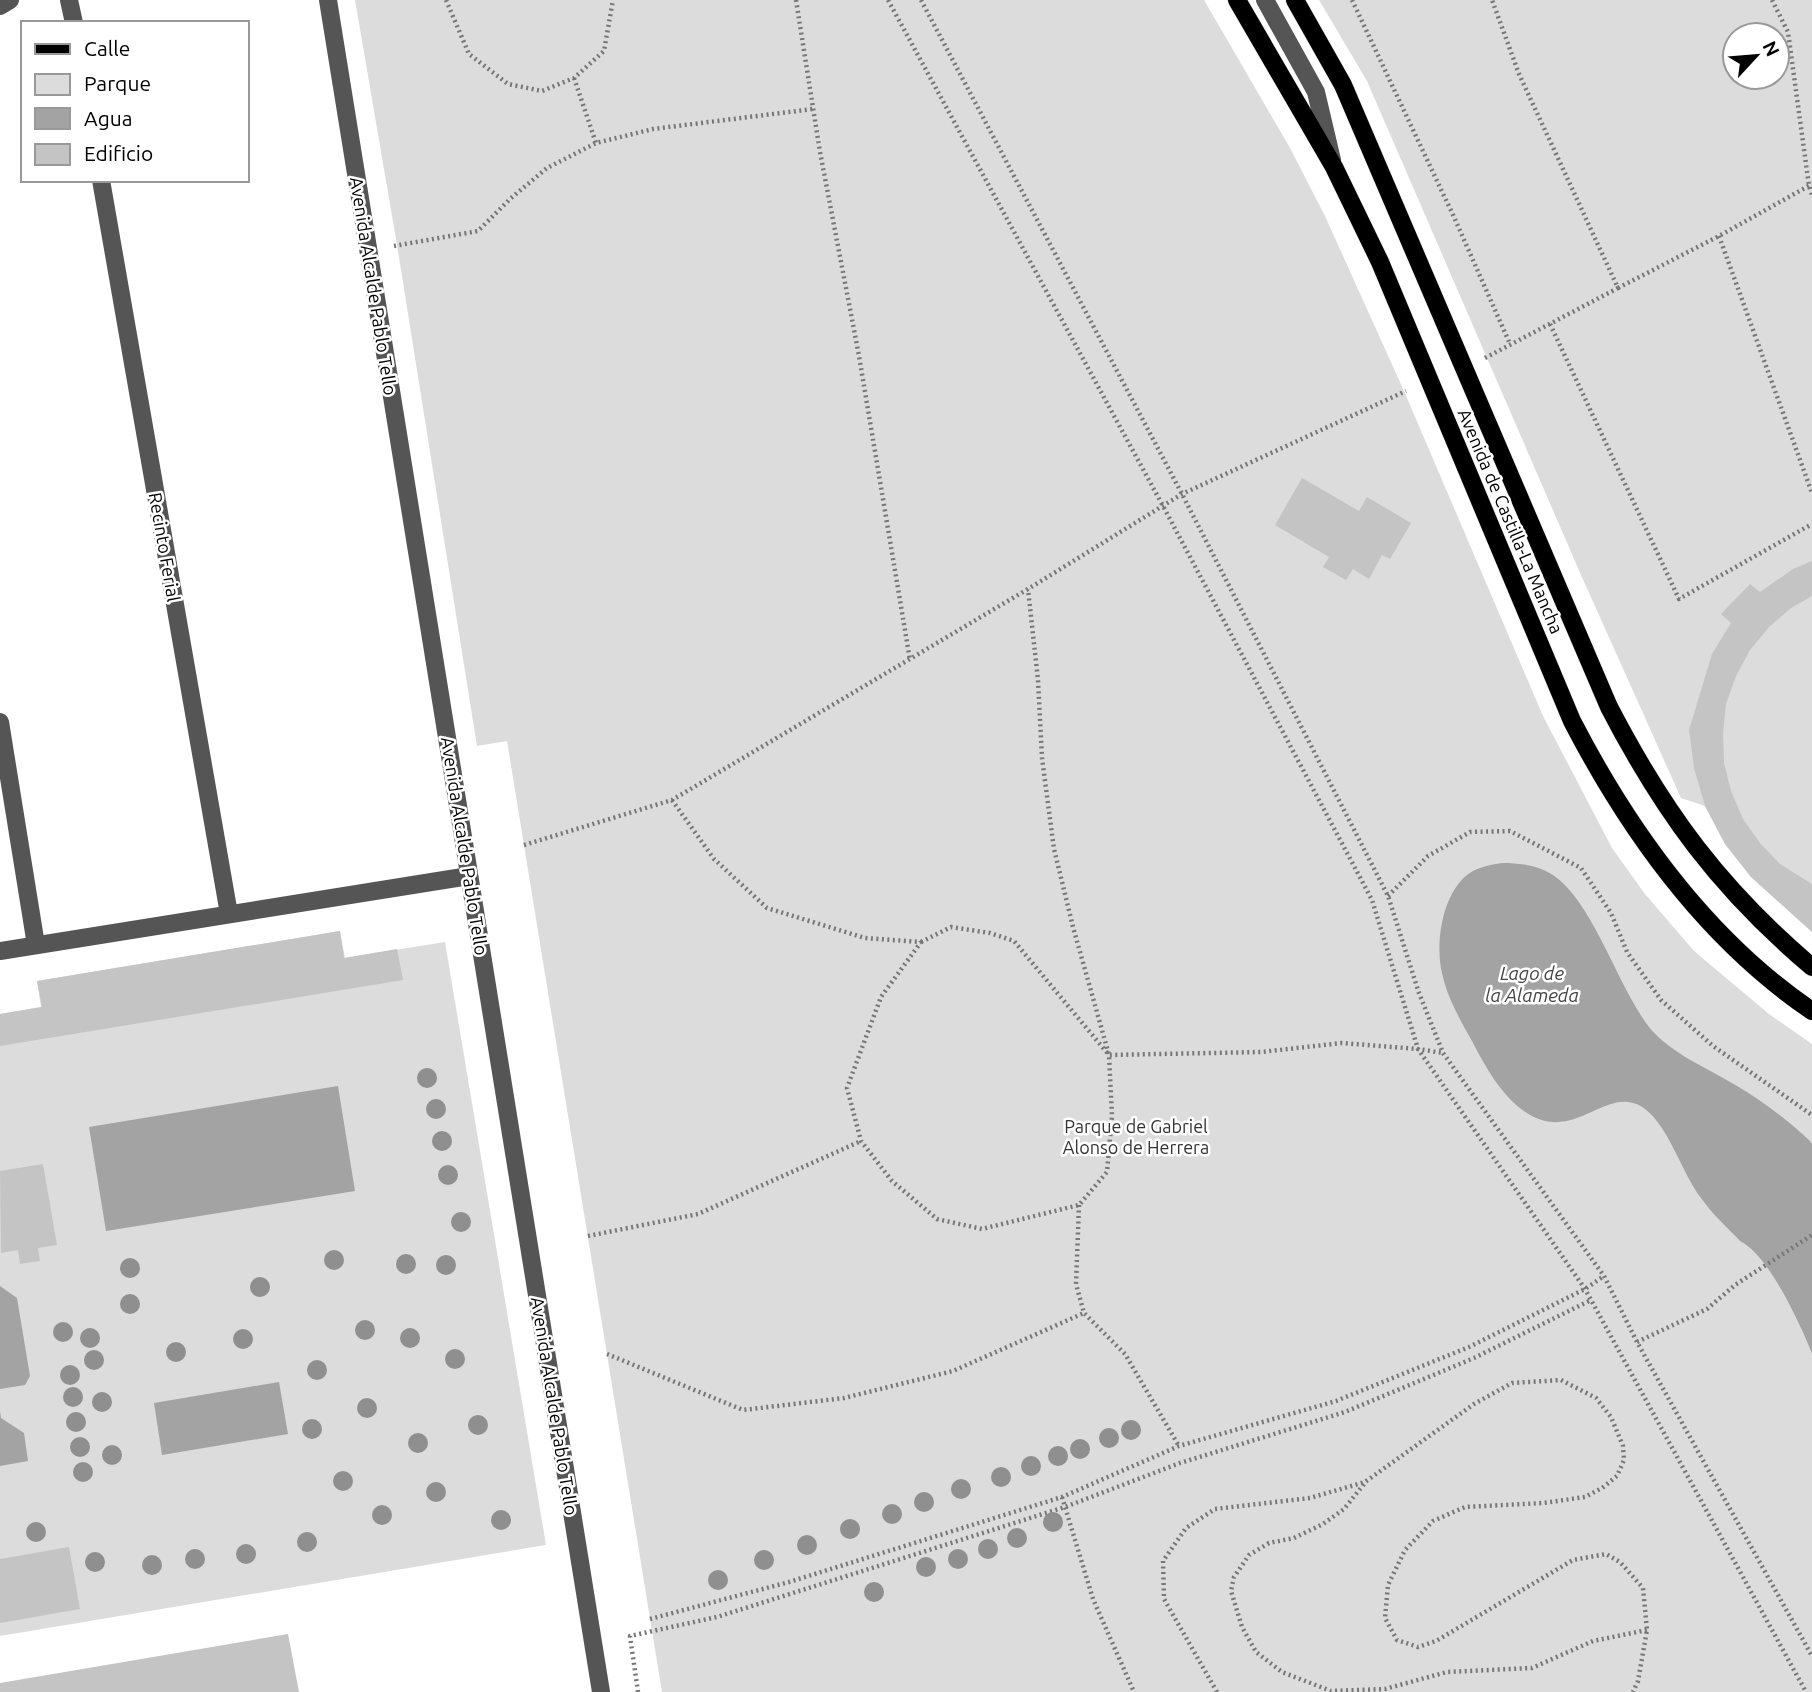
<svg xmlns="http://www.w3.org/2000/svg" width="1812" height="1692" viewBox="0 0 1812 1692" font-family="Ubuntu,sans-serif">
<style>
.green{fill:#dcdcdc;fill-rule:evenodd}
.water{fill:#a3a3a3}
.building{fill:#c4c4c4}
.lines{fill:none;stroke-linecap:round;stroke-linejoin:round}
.major-casing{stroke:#dbdbdb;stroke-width:19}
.path{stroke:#777;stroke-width:4.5;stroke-dasharray:2 3.5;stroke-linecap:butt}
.minor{stroke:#555;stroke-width:18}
.major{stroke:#000;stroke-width:18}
.tree{fill:#8f8f8f}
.labels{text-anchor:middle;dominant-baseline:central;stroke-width:5;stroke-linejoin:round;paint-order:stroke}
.street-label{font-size:18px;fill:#000;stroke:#fff}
.park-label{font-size:18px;fill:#333;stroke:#fff}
.water-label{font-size:19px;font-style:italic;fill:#444;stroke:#fff}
</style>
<rect width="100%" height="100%" fill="#fff"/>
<g class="green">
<polygon points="355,0 1204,0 1290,148 1325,216 1404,391 1543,716 1612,848 1645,894 1694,951 1769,1014 1812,1044 1812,1692 662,1692 507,741 477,746 397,245"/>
<path d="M1319 0H1812V932L1751 877 1725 844 1705 806 1681 798 1581 575 1367 81ZM1735 35H1777V77H1735Z"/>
<polygon points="340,931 345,958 445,942 546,1545 0,1636 0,1014 41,1007 37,981"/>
</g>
<g class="water">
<path d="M1502 863C1519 863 1538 865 1553 875 1593 902 1617 985 1649 1027 1671 1054 1708 1068 1737 1086 1763 1101 1787 1120 1809 1140L1812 1144V1353C1800 1324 1769 1255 1740 1241 1727 1227 1712 1214 1701 1198 1683 1175 1669 1127 1645 1109 1608 1082 1578 1142 1530 1115 1503 1099 1486 1068 1472 1041 1460 1020 1447 997 1442 973 1435 944 1442 895 1467 875 1477 867 1490 865 1502 863Z"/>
<polygon points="338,1086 355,1191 106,1231 89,1127"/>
<polygon points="0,1286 17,1298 30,1376 25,1385 0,1389"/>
<polygon points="279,1382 288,1434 162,1455 154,1403"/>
<polygon points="0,1411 1,1418 24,1433 28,1461 0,1466"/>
</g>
<g class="building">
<polygon points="1302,478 1359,511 1367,497 1411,523 1390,559 1382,555 1369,579 1353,569 1346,580 1323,567 1329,557 1275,525"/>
<polygon points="1812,561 1812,596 1791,608 1769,627 1750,650 1736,676 1726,704 1723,733 1724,763 1731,791 1743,819 1760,843 1780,864 1812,884 1812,932 1751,877 1725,844 1705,806 1694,768 1689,730 1712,654 1731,623 1721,614 1750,584 1760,592 1793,569"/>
<polygon points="340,931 344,958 397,949 403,980 0,1046 0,1014 42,1007 37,981"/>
<polygon points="43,1164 57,1245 38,1248 40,1261 20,1264 18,1250 1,1253 0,1171"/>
<polygon points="69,1547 80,1609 0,1623 0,1559"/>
<polygon points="288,1634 299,1692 0,1692 0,1683"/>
</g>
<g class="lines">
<g class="major-casing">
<g id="major">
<path d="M1237 0 1334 167 1380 262 1572 721C1630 833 1706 939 1812 1011"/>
<path d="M1295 0 1343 85 1609 707C1664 813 1720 889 1812 967"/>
</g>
</g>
<g class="path">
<polyline points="446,0 469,54 508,84 542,91 574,78 604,51 613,0"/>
<polyline points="796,0 820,152 859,356 910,660"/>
<polyline points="888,0 1163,506 1372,900 1418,1049 1585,1289 1806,1692"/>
<polyline points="921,0 1182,494 1388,896 1419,993 1443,1053 1604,1276 1637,1342 1812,1656"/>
<polyline points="1352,0 1454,217 1510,344"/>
<polyline points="1772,0 1788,32 1809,186 1812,195"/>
<polyline points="574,78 596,143"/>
<polyline points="1719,236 1812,493"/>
<polyline points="394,246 478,231 510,199 547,168 596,143 653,129 813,109"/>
<polyline points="1618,288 1719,236 1812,184"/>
<polyline points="1550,324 1679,599 1812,524"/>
<polyline points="1485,358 1618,288 1519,74 1492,0"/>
<polyline points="672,800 714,859 767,908 865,938 921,942 881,997 847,1088 861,1141 892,1181 937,1219 982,1229 1079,1205 1107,1172 1112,1116 1109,1055 1073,927 1054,849 1042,758 1038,680 1028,589"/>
<polyline points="524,845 672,800 1028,589 1182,494 1406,391"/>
<polyline points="1388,896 1428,856 1470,832 1510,831 1581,868 1611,913 1627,952 1661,1000 1713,1046 1812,1115"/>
<polyline points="921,942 951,927 990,933 1014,941 1109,1055 1261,1052 1342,1043 1418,1049 1443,1053"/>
<polyline points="1079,1205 1076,1284 1084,1313 1125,1354 1179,1446"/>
<polyline points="588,1236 698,1214 861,1141"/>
<polyline points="1637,1342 1707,1309 1735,1285 1812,1235"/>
<polyline points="607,1354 743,1410 844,1398 953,1371 1084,1313"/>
<polyline points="1364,1484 1344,1509 1323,1524 1294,1538 1269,1543 1249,1555 1234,1577 1231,1591 1242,1627 1256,1652 1282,1672 1331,1691 1385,1689 1447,1672 1532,1668 1593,1641 1647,1630"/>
<polyline points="1062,1497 1093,1599 1134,1692"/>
<polyline points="650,1619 789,1582 1062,1497 1179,1446 1336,1401 1469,1347 1585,1289 1604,1276"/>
<polyline points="638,1692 630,1636 717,1617 1065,1507 1180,1463 1345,1412 1474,1358 1591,1300"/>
<polyline points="1217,1692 1164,1599 1163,1561 1186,1528 1215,1509 1310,1498 1365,1482 1474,1404 1512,1383 1561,1380 1596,1398 1611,1417 1623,1446 1624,1460 1617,1476 1602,1488 1585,1497 1543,1503 1465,1507 1433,1521 1405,1550 1388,1585 1385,1618 1397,1640 1418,1647 1436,1641 1573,1560 1606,1554 1620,1562 1643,1588 1647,1630 1638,1681 1633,1692"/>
</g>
<g class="minor">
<polyline points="69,0 74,23"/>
<polyline points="328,0 601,1692"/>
<polyline points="1265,0 1316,92 1332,160"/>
<polyline points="0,6 10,0"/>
<polyline points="101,180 229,914"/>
<polyline points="0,722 36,945"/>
<polyline points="0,951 469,876"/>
</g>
<use href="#major" class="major"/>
</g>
<g class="tree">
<circle cx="427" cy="1078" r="10"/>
<circle cx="436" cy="1109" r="10"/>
<circle cx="442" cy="1141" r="10"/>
<circle cx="448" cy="1175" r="10"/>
<circle cx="461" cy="1222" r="10"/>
<circle cx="334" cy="1260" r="10"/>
<circle cx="406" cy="1264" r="10"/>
<circle cx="446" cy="1265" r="10"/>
<circle cx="130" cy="1268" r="10"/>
<circle cx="260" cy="1287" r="10"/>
<circle cx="130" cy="1304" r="10"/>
<circle cx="365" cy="1330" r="10"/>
<circle cx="63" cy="1332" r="10"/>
<circle cx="90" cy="1338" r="10"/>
<circle cx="410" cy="1338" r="10"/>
<circle cx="243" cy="1339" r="10"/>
<circle cx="176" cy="1352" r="10"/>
<circle cx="455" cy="1359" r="10"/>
<circle cx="94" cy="1360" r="10"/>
<circle cx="317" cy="1370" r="10"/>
<circle cx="70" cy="1375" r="10"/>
<circle cx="73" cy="1397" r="10"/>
<circle cx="102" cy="1402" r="10"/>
<circle cx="367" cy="1408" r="10"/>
<circle cx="76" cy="1422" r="10"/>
<circle cx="478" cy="1425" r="10"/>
<circle cx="312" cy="1429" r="10"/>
<circle cx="1131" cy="1430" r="10"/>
<circle cx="1109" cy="1438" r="10"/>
<circle cx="418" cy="1443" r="10"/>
<circle cx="80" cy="1447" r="10"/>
<circle cx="1080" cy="1449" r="10"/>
<circle cx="112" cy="1455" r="10"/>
<circle cx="1058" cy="1456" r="10"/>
<circle cx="1031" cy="1466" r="10"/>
<circle cx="83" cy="1472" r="10"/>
<circle cx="1001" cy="1477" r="10"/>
<circle cx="343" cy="1481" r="10"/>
<circle cx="961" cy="1489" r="10"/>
<circle cx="436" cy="1492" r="10"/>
<circle cx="924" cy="1502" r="10"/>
<circle cx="892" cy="1514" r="10"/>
<circle cx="382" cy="1515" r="10"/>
<circle cx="501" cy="1520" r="10"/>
<circle cx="1053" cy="1522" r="10"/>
<circle cx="850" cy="1529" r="10"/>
<circle cx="36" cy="1532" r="10"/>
<circle cx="1017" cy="1538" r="10"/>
<circle cx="307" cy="1542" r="10"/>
<circle cx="807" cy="1545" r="10"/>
<circle cx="988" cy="1549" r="10"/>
<circle cx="246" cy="1554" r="10"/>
<circle cx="195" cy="1559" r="10"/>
<circle cx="958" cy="1559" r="10"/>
<circle cx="764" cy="1560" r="10"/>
<circle cx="95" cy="1562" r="10"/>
<circle cx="152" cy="1565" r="10"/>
<circle cx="926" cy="1567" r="10"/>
<circle cx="718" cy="1580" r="10"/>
<circle cx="874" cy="1592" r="10"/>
</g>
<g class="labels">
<g class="street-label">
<text transform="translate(374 286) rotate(81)">Avenida Alcalde Pablo Tello</text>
<text transform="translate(1511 521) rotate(67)">Avenida de Castilla-La Mancha</text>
<text transform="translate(165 547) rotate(80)">Recinto Ferial</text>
<text transform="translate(465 846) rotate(81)">Avenida Alcalde Pablo Tello</text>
<text transform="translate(555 1406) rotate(81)">Avenida Alcalde Pablo Tello</text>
</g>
<g class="park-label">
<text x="1136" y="1126">Parque de Gabriel<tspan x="1136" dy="21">Alonso de Herrera</tspan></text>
</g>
<g class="water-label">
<text x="1532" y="973">Lago de<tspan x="1532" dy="22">la Alameda</tspan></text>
</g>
</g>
<rect x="21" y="21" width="228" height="161" fill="#ffffff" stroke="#999999" stroke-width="2"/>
<rect x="35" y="44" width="35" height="10" fill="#000000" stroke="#999999" stroke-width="2"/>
<text x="84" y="56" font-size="21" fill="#000000">Calle</text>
<rect x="35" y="74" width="35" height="21" fill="#dcdcdc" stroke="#999999" stroke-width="2"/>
<text x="84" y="91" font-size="21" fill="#000000">Parque</text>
<rect x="35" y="108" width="35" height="21" fill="#a3a3a3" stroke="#999999" stroke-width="2"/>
<text x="84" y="126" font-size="21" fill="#000000">Agua</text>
<rect x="35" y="144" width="35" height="21" fill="#c4c4c4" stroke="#999999" stroke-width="2"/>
<text x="84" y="161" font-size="21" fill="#000000">Edificio</text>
<g transform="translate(1756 56) rotate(64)"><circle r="33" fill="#ffffff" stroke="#999999" stroke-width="2"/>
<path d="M0-5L12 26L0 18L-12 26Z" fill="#000000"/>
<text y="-10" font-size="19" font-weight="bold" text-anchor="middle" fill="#000000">N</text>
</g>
</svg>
